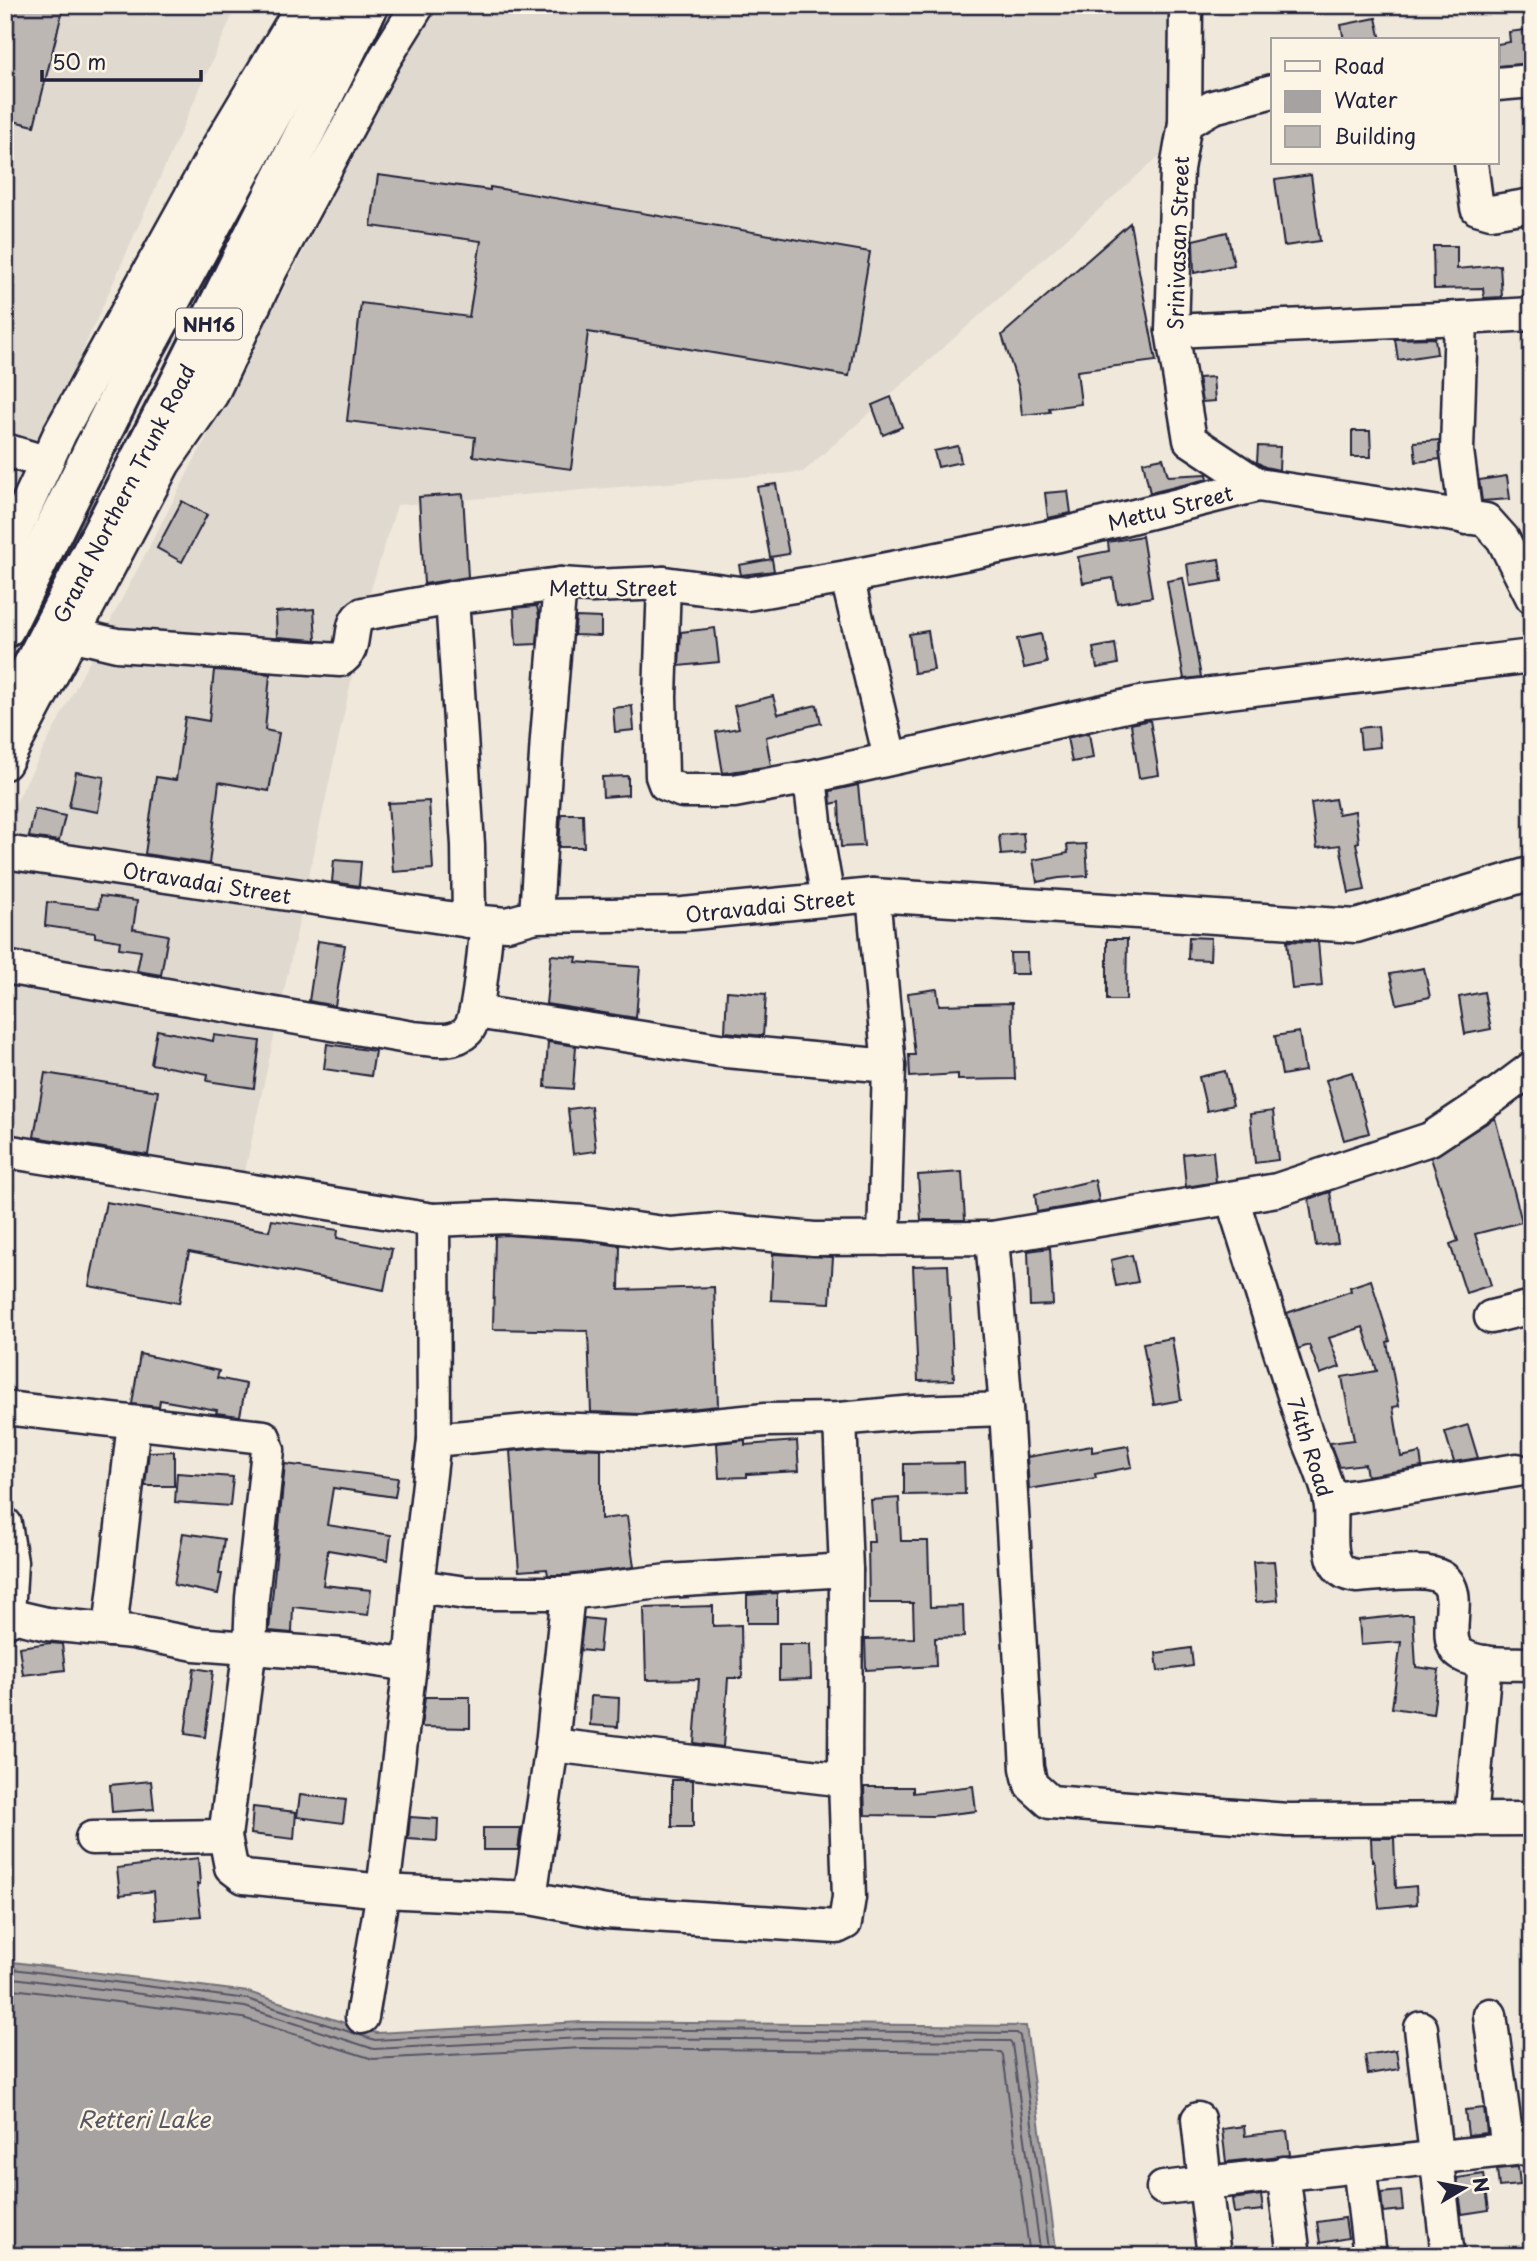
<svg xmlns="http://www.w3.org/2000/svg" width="1537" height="2261" viewBox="0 0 1537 2261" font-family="'Playpen Sans',sans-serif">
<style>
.built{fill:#e0d9cf}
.water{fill:#a6a2a2;stroke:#716f79;stroke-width:2}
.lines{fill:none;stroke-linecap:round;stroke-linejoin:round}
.shore{stroke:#575564;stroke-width:2}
.building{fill:#bcb7b3;stroke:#22223b;stroke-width:2}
.minor-casing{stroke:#22223b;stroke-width:37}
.highway-casing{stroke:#22223b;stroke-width:44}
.minor{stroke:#fcf5e5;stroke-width:32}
.highway{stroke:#fcf5e5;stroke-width:38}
.labels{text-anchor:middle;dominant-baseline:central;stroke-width:5;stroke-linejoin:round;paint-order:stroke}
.shield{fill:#fcf5e5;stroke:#63616e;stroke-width:2}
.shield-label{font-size:19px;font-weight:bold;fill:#22223b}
.street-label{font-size:21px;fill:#22223b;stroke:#fcf5e5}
.water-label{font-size:23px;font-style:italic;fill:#575564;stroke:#fcf5e5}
</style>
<rect width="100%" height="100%" fill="#efe8db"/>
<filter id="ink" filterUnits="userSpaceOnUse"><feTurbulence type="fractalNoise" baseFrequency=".0143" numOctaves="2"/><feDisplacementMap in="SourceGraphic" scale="14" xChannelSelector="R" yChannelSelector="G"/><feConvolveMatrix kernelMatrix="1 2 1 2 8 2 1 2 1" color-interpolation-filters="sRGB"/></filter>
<g filter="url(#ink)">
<g class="built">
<polygon points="5,5 237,5 5,525"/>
<polygon points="432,5 1169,5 1165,151 803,472 397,505 371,589 240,1194 5,1163 5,823"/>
</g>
<polygon class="water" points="5,1961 248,1992 376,2033 582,2022 1026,2026 1057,2256 5,2256"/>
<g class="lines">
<g class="shore">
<polyline points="5,1968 247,1999 375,2040 582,2029 1017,2033 1020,2036 1050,2256"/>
<polyline points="5,1977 245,2007 374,2049 582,2038 1010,2041 1012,2044 1041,2256"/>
<polyline points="5,1988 243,2018 373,2059 582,2048 1001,2052 1003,2055 1030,2256"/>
</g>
</g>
<g class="building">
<polygon points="13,5 64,5 34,126 5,119 5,39"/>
<polygon points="1376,18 1381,40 1344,40 1341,25"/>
<polygon points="1532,29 1532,63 1497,66 1497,44 1510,42 1509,32"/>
<polygon points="378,175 490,190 490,187 870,252 849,376 588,332 571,469 473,456 475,437 347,421 361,303 469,317 481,241 371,226"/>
<polygon points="1311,175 1320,241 1284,246 1275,180"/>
<polygon points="1130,223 1156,361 1077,371 1081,404 1049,408 1050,412 1022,415 1019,388 1002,335"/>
<polygon points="1227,232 1234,265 1194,273 1193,240"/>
<polygon points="1433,246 1457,246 1457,269 1500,265 1502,297 1484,298 1483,288 1434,289"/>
<polygon points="1435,338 1437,354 1398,360 1395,339"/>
<polygon points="1213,377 1215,401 1202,402 1198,378"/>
<polygon points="891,397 902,427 883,435 872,405"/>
<polygon points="1352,431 1370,431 1371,457 1352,457"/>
<polygon points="1439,440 1440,459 1416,462 1414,442"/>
<polygon points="958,446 961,462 938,467 934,451"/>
<polygon points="1258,446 1280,447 1279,470 1265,467 1257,462"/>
<polygon points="1163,458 1168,476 1207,474 1208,479 1150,493 1143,462"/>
<polygon points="1507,476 1510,499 1482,501 1479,480"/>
<polygon points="776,484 789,554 770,557 757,487"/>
<polygon points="1068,491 1071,513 1048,518 1045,493"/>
<polygon points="463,494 468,577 424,584 419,497"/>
<polygon points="182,501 207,515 182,562 157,548"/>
<polygon points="1142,536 1152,597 1117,603 1113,578 1083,583 1078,557 1109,551 1108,542"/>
<polygon points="772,559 774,571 741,575 739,565"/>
<polygon points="1219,559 1222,581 1190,586 1187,564"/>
<polygon points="1183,578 1201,677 1184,679 1167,581"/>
<polygon points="537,606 539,616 537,644 516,645 514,608"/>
<polygon points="314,609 316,640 277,637 276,612"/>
<polygon points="576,617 601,618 601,636 574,635"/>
<polygon points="715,628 719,662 679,666 681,632"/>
<polygon points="928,631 934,670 914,673 909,634"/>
<polygon points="1041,634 1047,663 1024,668 1017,639"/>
<polygon points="1115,644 1118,664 1097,668 1093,648"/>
<polygon points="214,670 270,674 265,730 279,733 269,791 219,782 209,864 145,854 156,777 176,780 185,717 209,721"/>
<polygon points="773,696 778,714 817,705 821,723 766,737 771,766 723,773 716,732 739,728 734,706"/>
<polygon points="632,706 634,730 615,732 613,708"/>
<polygon points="1150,720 1159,775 1139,778 1131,724"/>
<polygon points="1378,726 1380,747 1361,749 1359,728"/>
<polygon points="1089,733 1093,758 1072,762 1067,738"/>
<polygon points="76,772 104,777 98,812 69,807"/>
<polygon points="628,776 628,795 603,797 602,777"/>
<polygon points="858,785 864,846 841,847 839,802 831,804 830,791"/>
<polygon points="1335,799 1338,814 1355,811 1359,842 1356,843 1365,890 1349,893 1340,845 1317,848 1311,803"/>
<polygon points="429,801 433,869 393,872 388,803"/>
<polygon points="35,809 65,816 59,841 29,837"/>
<polygon points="561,814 583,814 584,847 559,847"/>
<polygon points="1023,833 1025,853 1001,855 999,835"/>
<polygon points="1086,844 1088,876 1059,878 1037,882 1033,860 1068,853 1067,845"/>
<polygon points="334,860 361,862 359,886 332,882"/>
<polygon points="100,896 137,901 133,929 168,935 161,975 137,971 141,951 119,948 120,941 95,937 95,933 45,926 47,902 99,908"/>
<polygon points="1189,937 1211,938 1210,960 1188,959"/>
<polygon points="1107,939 1127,939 1126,1000 1107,1000"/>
<polygon points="318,941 345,945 335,1006 309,1001"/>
<polygon points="1287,941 1318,942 1322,986 1292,989"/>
<polygon points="1010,953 1027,953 1028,974 1011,974"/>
<polygon points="551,955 577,957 576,962 640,967 636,1018 546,1004"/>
<polygon points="1424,968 1430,997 1397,1004 1390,974"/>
<polygon points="937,989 939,1005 1012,1003 1015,1079 958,1080 958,1074 910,1077 909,1055 915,1055 908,993"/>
<polygon points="727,991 766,994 763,1036 725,1032"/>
<polygon points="1484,992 1491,1029 1465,1034 1459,997"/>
<polygon points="157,1030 213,1041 214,1035 260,1041 254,1088 207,1081 208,1074 151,1064"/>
<polygon points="1299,1032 1305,1071 1282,1075 1275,1036"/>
<polygon points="548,1042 576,1046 573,1089 545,1087"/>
<polygon points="327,1044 375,1051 371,1076 324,1069"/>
<polygon points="1225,1071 1233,1105 1207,1111 1199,1077"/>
<polygon points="1352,1072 1369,1133 1344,1140 1326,1080"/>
<polygon points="45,1073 158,1091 148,1155 34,1137"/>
<polygon points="591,1106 596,1151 573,1154 568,1109"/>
<polygon points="1273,1111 1278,1160 1255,1163 1250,1114"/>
<polygon points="1495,1118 1522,1222 1475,1234 1491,1285 1466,1293 1450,1244 1458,1241 1431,1158"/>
<polygon points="1213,1151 1216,1182 1186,1187 1183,1154"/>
<polygon points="962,1172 965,1220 921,1220 918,1175"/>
<polygon points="1095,1180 1099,1201 1037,1212 1035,1194"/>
<polygon points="1330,1192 1338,1243 1316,1246 1309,1199"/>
<polygon points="106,1202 269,1231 272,1220 338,1230 337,1238 392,1249 384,1290 189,1252 179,1303 89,1286"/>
<polygon points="505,1235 582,1240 620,1246 619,1290 714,1287 718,1406 640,1414 591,1412 588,1331 493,1329 495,1236"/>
<polygon points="1050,1248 1053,1305 1030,1306 1028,1251"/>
<polygon points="773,1254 833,1257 830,1303 771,1300"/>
<polygon points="1132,1255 1138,1282 1116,1286 1111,1260"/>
<polygon points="948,1265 954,1380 918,1381 913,1266"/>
<polygon points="1371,1280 1390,1341 1387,1342 1399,1406 1393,1407 1401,1457 1420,1453 1422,1467 1367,1476 1365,1464 1339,1467 1330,1443 1354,1440 1342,1377 1377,1371 1363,1327 1329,1338 1340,1367 1320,1374 1309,1345 1298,1349 1287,1313 1351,1291 1350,1287"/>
<polygon points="1172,1338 1181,1400 1154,1405 1143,1343"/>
<polygon points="140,1354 219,1371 217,1378 246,1384 240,1416 216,1413 217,1410 160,1400 159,1407 132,1404"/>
<polygon points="1468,1425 1478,1458 1454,1462 1445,1432"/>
<polygon points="745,1440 745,1445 797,1441 799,1471 747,1474 747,1477 719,1478 717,1443"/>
<polygon points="1092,1446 1092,1452 1128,1446 1132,1467 1095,1474 1096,1478 1029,1489 1027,1457"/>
<polygon points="549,1447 601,1449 601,1519 627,1516 634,1567 567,1575 548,1575 547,1569 519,1571 510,1451"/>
<polygon points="174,1451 174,1486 145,1486 149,1452"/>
<polygon points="964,1463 965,1494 904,1495 904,1464"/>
<polygon points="285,1464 398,1478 395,1497 333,1488 327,1525 391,1535 388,1560 328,1550 323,1585 371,1590 368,1615 293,1607 292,1633 269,1631"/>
<polygon points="177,1473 233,1477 230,1506 175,1502"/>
<polygon points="899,1498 901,1541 928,1541 930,1607 963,1606 964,1637 935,1638 936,1666 866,1670 865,1639 914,1638 913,1603 869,1603 868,1542 874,1542 871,1500"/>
<polygon points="183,1533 224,1539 219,1574 222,1574 218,1594 174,1585"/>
<polygon points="1274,1561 1278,1600 1256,1602 1253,1562"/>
<polygon points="777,1593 777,1623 747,1623 747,1595"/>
<polygon points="713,1606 713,1626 741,1625 742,1678 728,1678 723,1747 694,1743 699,1679 646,1680 644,1608"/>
<polygon points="1405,1615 1413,1615 1416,1667 1439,1670 1433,1714 1392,1708 1401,1642 1361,1645 1359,1620"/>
<polygon points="584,1618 602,1620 599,1652 580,1650"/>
<polygon points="50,1643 62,1644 65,1670 23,1675 19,1647"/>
<polygon points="779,1644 810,1644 811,1679 779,1680"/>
<polygon points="1191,1648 1193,1666 1158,1671 1156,1653"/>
<polygon points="194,1668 213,1671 205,1737 185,1734"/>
<polygon points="591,1696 619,1698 618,1727 590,1725"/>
<polygon points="425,1697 470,1697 470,1728 421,1727"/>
<rect x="672" y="1780" width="21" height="47"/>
<polygon points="151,1781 154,1809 112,1812 110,1785"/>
<polygon points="973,1786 976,1811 933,1816 865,1815 864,1787 913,1787 913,1793"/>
<polygon points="300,1795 346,1800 343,1823 297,1817"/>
<polygon points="253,1807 296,1812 294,1839 251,1834"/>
<polygon points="410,1817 438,1819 437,1841 408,1839"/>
<polygon points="483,1828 521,1828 518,1850 483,1850"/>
<polygon points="1371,1838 1394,1838 1396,1888 1416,1886 1417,1904 1379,1908 1374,1861 1372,1861"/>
<polygon points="198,1858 200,1884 197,1884 201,1916 156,1920 154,1891 120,1895 117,1868"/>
<polygon points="1396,2050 1399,2069 1368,2074 1365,2055"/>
<polygon points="1484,2108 1487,2133 1468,2135 1465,2110"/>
<polygon points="1244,2126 1245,2136 1287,2131 1290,2155 1226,2162 1222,2129"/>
<polygon points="1518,2167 1520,2185 1499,2187 1497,2169"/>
<polygon points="1484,2174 1489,2210 1462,2214 1457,2178"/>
<polygon points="1401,2191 1403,2210 1383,2212 1381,2193"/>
<polygon points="1261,2195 1263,2210 1234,2213 1232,2199"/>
<polygon points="1345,2218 1348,2238 1320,2243 1317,2222"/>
</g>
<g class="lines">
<g class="minor-casing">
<g id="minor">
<polyline points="1186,5 1185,123 1177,169 1172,331 1190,440 1258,485 1486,520 1503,539 1532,597"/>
<polyline points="1497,84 1532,81"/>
<polyline points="1185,123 1213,107 1273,91"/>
<polyline points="1471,163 1477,208 1491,212 1532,205"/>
<polyline points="1172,331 1461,318"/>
<polyline points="5,450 45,462"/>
<polyline points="1466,518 1457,451 1461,318 1532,314"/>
<polyline points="5,552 60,433 218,147 303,5"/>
<polyline points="847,577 890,758"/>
<polyline points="664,583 660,696 662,776 665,784 682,791 734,791 810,777 1144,702 1532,656"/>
<polyline points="452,598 468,845 469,921"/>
<path d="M75 635 117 645 340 660C359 650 346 623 363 614L452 598 560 584 592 586 664 583 747 594 847 577 1059 535 1258 485"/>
<polyline points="5,763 164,463 212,394 271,270 385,58 418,5"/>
<polyline points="810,777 816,831 828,899"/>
<polyline points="5,852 469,921 507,924 536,916 683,914 873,895 1356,926 1532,873"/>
<polyline points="873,895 889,1066 884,1239"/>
<polyline points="536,916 547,738 560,584"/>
<path d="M5 967 413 1038C430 1039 453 1045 467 1031 480 1018 484 945 487 923"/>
<polyline points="476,1012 726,1051 889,1066"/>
<polyline points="5,1151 433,1220 505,1217 584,1222 671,1234 718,1230 814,1239 992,1238 1006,1409 914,1412 840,1419 765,1420 641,1432 548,1429 434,1440 417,1586 410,1665 344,1655 195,1644 133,1632 47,1624 8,1615"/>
<path d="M1232 1198C1256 1273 1279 1349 1303 1424 1311 1449 1325 1474 1330 1500 1336 1527 1319 1572 1357 1576 1377 1575 1410 1570 1428 1573 1476 1580 1434 1638 1462 1655 1481 1666 1510 1663 1532 1664"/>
<polyline points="433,1220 434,1440"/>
<polyline points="992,1238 1277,1190 1430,1139 1496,1095 1532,1068"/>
<polyline points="1491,1317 1532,1307"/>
<polyline points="5,1408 264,1437 268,1450 252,1598 250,1647 225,1836 231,1867 244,1877 383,1891 530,1898 606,1912 837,1927 845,1923 849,1897 845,1780 846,1570"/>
<polyline points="1006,1409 1027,1768 1031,1785 1050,1802 1288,1820 1532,1819"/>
<polyline points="1330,1500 1517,1470"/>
<polyline points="5,1524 11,1562 8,1615 5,1622"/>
<polyline points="417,1586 466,1593 568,1593 668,1581 846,1570 840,1419"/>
<polyline points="110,1630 134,1423"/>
<polyline points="552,1745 845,1780"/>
<polyline points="1471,1820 1485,1662"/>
<polyline points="92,1838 225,1836"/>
<polyline points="530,1898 552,1745 568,1593"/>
<polyline points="1490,2015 1508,2149"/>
<polyline points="362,2017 383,1891 410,1665"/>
<polyline points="1421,2028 1448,2256"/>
<polyline points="1359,2165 1370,2256"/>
<polyline points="1283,2173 1294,2256"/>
<polyline points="1163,2188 1205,2183 1198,2119"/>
<polyline points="1214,2256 1205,2183 1532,2147"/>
</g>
</g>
<g class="highway-casing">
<g id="highway">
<polyline points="5,628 135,366 331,5"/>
<polyline points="5,719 176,390 369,5"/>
</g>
</g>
<use href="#minor" class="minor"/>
<use href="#highway" class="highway"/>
</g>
</g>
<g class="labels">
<rect class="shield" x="176" y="308.5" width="66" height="31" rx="5"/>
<g class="shield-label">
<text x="209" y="324">NH16</text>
</g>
<g class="street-label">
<text transform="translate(1177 243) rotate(-88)">Srinivasan Street</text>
<text transform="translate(123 493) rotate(-63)">Grand Northern Trunk Road</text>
<text transform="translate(1170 507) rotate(-14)">Mettu Street</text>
<text x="613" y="587">Mettu Street</text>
<text transform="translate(207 882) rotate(9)">Otravadai Street</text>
<text transform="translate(770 905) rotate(-6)">Otravadai Street</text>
<text transform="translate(1311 1447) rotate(72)">74th Road</text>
</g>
<g class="water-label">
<text x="144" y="2118">Retteri Lake</text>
</g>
</g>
<rect width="1537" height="2261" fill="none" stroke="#fcf5e5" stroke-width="28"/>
<rect x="14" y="14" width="1509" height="2233" fill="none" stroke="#22223b" stroke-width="2.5" filter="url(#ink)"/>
<rect x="1271" y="38" width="228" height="126" fill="#fcf5e5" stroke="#a5a1a1" stroke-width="2"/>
<rect x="1285" y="61" width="35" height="10" fill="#fcf5e5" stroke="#a5a1a1" stroke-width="2"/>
<text x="1334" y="74" font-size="21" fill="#22223b">Road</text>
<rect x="1285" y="91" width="35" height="21" fill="#a6a2a2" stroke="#a5a1a1" stroke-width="2"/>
<text x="1334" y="108" font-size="21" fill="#22223b">Water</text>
<rect x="1285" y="126" width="35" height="21" fill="#bcb7b3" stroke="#a5a1a1" stroke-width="2"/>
<text x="1334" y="144" font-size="21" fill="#22223b">Building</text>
<g transform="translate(1464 2188) rotate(80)" stroke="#fcf5e5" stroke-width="5" paint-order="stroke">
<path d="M0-5L12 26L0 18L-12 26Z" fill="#22223b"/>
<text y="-10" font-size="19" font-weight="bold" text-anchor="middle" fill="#22223b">N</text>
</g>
<path d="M42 70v10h159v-10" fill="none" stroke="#22223b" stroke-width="3.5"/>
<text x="52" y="70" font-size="21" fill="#22223b" stroke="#fcf5e5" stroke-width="5" paint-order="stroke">50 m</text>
</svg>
